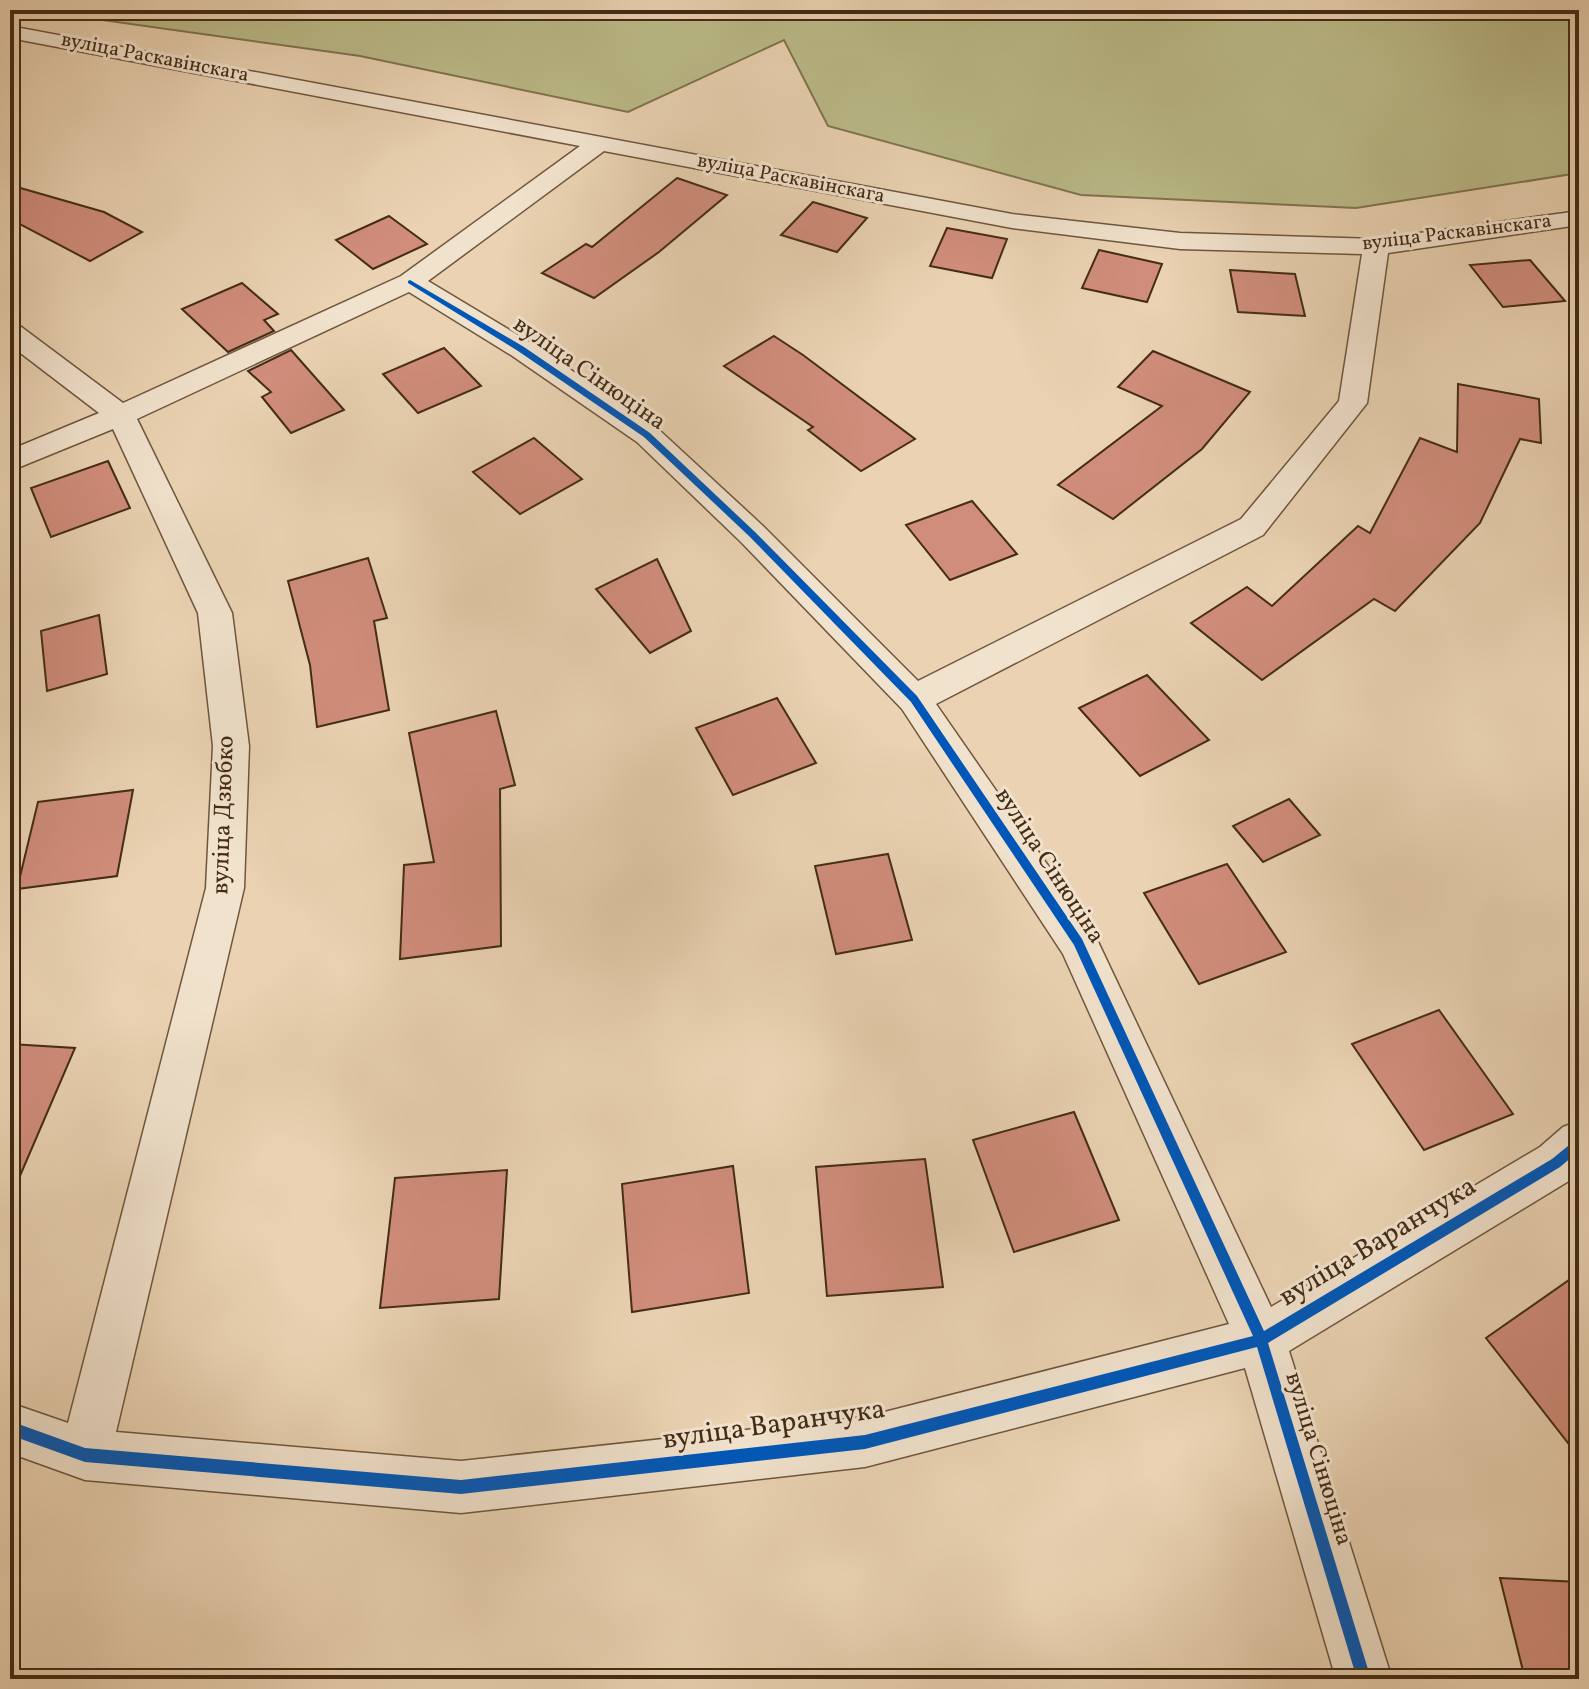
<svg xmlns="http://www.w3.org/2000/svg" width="1589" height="1689" viewBox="0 0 1589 1689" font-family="Vollkorn,serif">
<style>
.green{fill:#bbbb89;stroke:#807450;stroke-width:2}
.building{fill:#d08d7b;stroke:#442c16;stroke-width:2}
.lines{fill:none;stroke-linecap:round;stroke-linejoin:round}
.street-casing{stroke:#6e563d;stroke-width:3}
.street{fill:#f1e2cd;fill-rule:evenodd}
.cycleway-casing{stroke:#f1e2cd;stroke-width:5}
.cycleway{fill:#0057b8;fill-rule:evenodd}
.labels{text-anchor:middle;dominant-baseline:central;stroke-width:6;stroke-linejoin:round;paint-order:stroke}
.far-street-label{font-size:20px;fill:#442c16;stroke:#f1e2cd}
.street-label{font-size:24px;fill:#442c16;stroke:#f1e2cd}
.near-street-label{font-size:28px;fill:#442c16;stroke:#f1e2cd}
</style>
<rect width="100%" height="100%" fill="#ead2b2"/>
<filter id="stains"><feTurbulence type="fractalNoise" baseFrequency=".0025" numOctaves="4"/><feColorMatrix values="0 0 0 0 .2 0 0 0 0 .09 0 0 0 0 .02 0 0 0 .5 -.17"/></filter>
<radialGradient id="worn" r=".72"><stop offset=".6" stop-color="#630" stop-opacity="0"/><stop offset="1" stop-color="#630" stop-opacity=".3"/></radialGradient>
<polygon class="green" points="31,10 1579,10 1579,173 1356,208 1081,195 828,126 784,40 628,112 360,56"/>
<g class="building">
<polygon points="677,178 727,195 659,252 594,298 542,273 586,244 592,247"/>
<polygon points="10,185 104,212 142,232 90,261 10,219"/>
<polygon points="813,202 867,218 837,252 781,235"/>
<polygon points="389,216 427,244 373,269 336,240"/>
<polygon points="947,228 1007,239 992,278 930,266"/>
<polygon points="1099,250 1162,264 1147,302 1082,288"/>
<polygon points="1530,260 1565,301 1503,307 1470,265"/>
<polygon points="1230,270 1295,274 1305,316 1238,312"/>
<polygon points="242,283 278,314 264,320 274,331 228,352 182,309"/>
<polygon points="774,336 803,355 915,439 861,471 808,430 813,427 724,366"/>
<polygon points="444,348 481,386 418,413 383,374"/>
<polygon points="291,350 344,410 291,433 262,397 271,392 248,371"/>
<polygon points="1153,351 1250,392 1202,449 1113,519 1058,485 1162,406 1118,387"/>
<polygon points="1458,384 1539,399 1541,443 1520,439 1480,523 1395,611 1374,599 1262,680 1191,623 1247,587 1272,606 1358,526 1370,533 1420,438 1457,452"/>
<polygon points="534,438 582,479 520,514 473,472"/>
<polygon points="108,461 130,508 51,537 31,488"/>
<polygon points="972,501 1017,554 950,580 906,525"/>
<polygon points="368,558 387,618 374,621 389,710 317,727 310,665 288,581"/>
<polygon points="657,559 691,631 650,653 596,589"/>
<polygon points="99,615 107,674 47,691 41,631"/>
<polygon points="1147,675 1209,740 1140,776 1079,708"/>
<polygon points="777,698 816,763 733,795 696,728"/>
<polygon points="496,711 515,785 500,789 501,946 400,959 404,865 434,862 409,733"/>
<polygon points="133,790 117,876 17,889 38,802"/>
<polygon points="1289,799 1320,835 1263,862 1233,826"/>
<polygon points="888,854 912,940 836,954 815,866"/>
<polygon points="1227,864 1286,952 1199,984 1144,893"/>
<polygon points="1439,1010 1513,1114 1424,1150 1352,1044"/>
<polygon points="10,1044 75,1048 10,1199"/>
<polygon points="1074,1112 1119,1220 1014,1252 973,1140"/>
<polygon points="925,1159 943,1287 827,1296 816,1167"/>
<polygon points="733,1166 749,1293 632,1312 622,1184"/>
<polygon points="507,1170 499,1299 380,1308 395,1178"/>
<polygon points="1579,1273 1579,1457 1486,1338"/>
<polygon points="1500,1578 1579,1582 1579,1679 1525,1679"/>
</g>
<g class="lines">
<g class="street-casing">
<path id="street" d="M10 26 1012 214 1180 233 1376 239 1579 211V225L1388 253 1367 403 1263 535 936 704 1092 929 1271 1307 1540 1147 1563 1127 1579 1121V1172L1572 1179 1289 1351 1392 1679H1336L1245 1368 865 1467 461 1513 85 1480 10 1453V1403L68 1423 206 888 213 746 198 613 113 429 10 471V450L99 413 10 345V324L20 326 123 403 401 276 580 146 10 38ZM604 151 1012 228 1180 249 1362 254 1339 401 1241 519 918 681 763 526 657 428 531 343 428 281ZM409 292 511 355 637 442 741 542 902 709 1063 954 1229 1324 865 1417 461 1461 116 1432 244 888 249 746 232 613 137 419Z"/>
</g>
<use href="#street" class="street"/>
<g class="cycleway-casing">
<polygon id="cycleway" points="410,280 524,347 650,433 755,532 917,696 1082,939 1264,1331 1552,1159 1579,1137 1579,1151 1560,1167 1268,1343 1371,1679 1357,1679 1257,1347 865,1449 461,1494 85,1462 10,1435 10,1421 85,1448 461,1480 865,1435 1253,1336 1074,945 911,702 749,536 644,437 518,351 408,283 408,281"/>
</g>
<use href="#cycleway" class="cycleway"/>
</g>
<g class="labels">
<g class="far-street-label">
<text transform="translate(155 58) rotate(11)">вуліца Раскавінскага</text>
<text transform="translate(791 179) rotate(11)">вуліца Раскавінскага</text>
<text transform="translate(1457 233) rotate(-7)">вуліца Раскавінскага</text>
</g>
<g class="street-label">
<text transform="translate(589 374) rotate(35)">вуліца Сінюціна</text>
<text transform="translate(224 815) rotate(-88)">вуліца Дзюбко</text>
<text transform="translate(1049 866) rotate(57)">вуліца Сінюціна</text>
<text transform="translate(1318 1459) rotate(73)">вуліца Сінюціна</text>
</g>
<g class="near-street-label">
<text transform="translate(1378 1242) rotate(-31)">вуліца Варанчука</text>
<text transform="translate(774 1425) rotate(-8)">вуліца Варанчука</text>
</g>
</g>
<rect width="1589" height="1689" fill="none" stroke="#ead2b2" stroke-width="40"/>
<rect x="12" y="12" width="1565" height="1665" fill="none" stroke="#442c16" stroke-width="4"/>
<rect x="20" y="20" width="1549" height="1649" fill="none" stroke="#442c16" stroke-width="2"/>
<rect width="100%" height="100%" filter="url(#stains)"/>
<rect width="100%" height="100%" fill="url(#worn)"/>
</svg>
